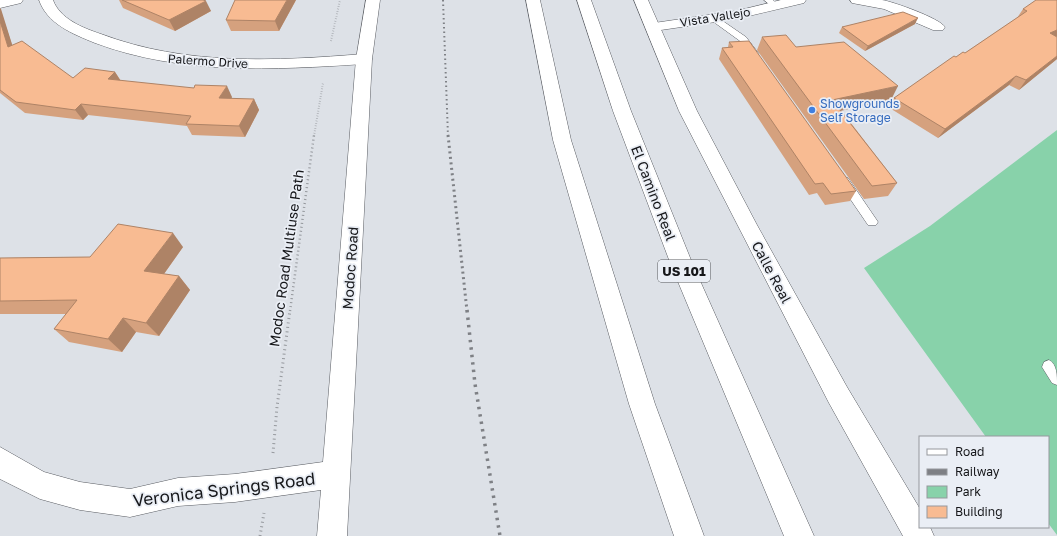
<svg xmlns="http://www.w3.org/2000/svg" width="1057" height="536" viewBox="0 0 1057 536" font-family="'Golos Text',sans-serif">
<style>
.green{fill:#88d2aa}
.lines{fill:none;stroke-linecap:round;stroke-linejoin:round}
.service-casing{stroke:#595c62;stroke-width:1}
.minor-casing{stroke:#595c62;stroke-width:1}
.tertiary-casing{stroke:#595c62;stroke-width:1}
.motorway-casing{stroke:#595c62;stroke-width:1}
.path-far2{stroke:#95989d;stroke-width:2;stroke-dasharray:0.5 2;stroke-linecap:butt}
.path-far1{stroke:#95989d;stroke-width:2.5;stroke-dasharray:1 3;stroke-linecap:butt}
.path{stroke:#95989d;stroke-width:3;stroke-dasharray:1 3.5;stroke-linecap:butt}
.service{fill:#fff;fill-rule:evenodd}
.minor{fill:#fff;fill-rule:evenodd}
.tertiary{fill:#fff;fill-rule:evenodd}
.motorway{fill:#fff;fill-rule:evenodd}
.rail-far2{stroke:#7e8085;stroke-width:2;stroke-dasharray:1.5 3;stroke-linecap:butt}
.rail-far1{stroke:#7e8085;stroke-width:3;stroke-dasharray:2 3.5;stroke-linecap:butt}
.rail{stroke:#7e8085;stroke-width:3.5;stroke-dasharray:2.5 5;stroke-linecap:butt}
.wall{fill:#d5a17e}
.shaded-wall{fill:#ae8366}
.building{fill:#f8bb92;stroke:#ae8366}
.shop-dot{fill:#3f7fe0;stroke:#eaeef5;stroke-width:1.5}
.labels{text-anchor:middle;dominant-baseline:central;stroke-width:3.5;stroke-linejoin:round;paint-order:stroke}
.far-street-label{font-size:12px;fill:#16171a;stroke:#eaeef5}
.far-shop-label{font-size:12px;fill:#366cbe;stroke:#eaeef5;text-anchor:start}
.shield{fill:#eaeef5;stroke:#56585c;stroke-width:1}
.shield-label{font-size:13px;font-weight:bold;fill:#16171a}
.street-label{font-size:14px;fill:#16171a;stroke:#eaeef5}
.near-street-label{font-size:17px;fill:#16171a;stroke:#eaeef5}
</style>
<rect width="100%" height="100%" fill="#dde1e7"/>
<polygon class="green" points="1057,130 1057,535 1048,523 1048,437 986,437 864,268 930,226"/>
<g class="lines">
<g class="service-casing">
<g id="service">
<polygon points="764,0 773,0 779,6 775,9"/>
<polygon points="714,15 746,37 759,54 757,56 751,56 740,41 711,20 710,18"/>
<polygon points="844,177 848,178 876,219 878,222 876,225 868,225 840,184 838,181"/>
<path d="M1049 360C1057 364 1057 375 1057 385L1052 383 1042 367 1044 362Z"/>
</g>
</g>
<g class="minor-casing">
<g id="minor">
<polygon points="0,0 23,0 21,3 0,8"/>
<path d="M39 0H53C60 19 83 28 101 34 186 66 275 61 364 54L370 56 372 59 370 62 364 64C273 70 181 75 95 43 73 34 47 24 39 0Z"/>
<polygon points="781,0 806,0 804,3 736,19 654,31 649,30 647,27 649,24 654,23 736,11"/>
<path d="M850 0C860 0 872 0 882 0 894 2 939 18 945 27L943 30H933L884 9 852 3Z"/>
</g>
</g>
<g class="tertiary-casing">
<g id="tertiary">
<polygon points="366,0 380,0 372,59 347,536 317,536 321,490 235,502 178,506 130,517 80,510 40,499 0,479 0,447 44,472 80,482 130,489 178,478 235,474 323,462 356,59"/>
<polygon points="634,0 648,0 697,111 757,225 847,387 920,509 920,527 930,527 934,536 903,536 829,403 679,111"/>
</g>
</g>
<g class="motorway-casing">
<g id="motorway">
<polygon points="526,0 540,0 571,140 655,404 704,536 674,536 629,404 553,140"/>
<polygon points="577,0 591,0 631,111 693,265 814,536 784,536 671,265 613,111"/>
</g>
</g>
<g class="path-far2">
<polyline points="331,41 340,0"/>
<polyline points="314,136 323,83"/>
</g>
<polyline class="path-far1" points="290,311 314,135"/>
<g class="path">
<polyline points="273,453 277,407 290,310"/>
<polyline points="260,536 264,513"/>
</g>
<use href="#service" class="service"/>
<use href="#minor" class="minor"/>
<use href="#tertiary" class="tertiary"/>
<use href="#motorway" class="motorway"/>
<polyline class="rail-far2" points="443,0 448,136"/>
<polyline class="rail-far1" points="448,135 467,311"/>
<polyline class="rail" points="467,310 475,384 500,536"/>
</g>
<g class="wall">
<polygon points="119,0 203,0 211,11 175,31 123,8"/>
<polygon points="296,0 279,31 231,31 226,20"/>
<polygon points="1057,0 1057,59 1019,90 1009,85 938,138 888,107 894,98 956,57 965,53 1017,18 1023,9"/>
<polygon points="0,8 12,45 73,78 115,72 121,81 232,97 231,99 254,99 259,110 245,137 192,135 187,126 88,115 83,120 25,113 0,93"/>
<polygon points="915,24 865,51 839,33 842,27"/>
<polygon points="762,37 796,47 891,100 841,110 897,183 888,196 864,199 757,50"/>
<polygon points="729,42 856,191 850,201 825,205 817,193 809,195 719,59 722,48 728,47"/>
<polygon points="183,247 164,274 179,276 190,290 159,336 136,332 122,352 69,342 54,329 66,314 0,314 0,258 90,257"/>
</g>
<g class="shaded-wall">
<polygon points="287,0 296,0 279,31 275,21"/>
<polygon points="206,1 211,11 175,31 169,20"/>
<polygon points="0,8 1,9 16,57 8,47 0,21"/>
<polygon points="918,18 915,24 865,51 868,46"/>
<polygon points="1057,30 1057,36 1043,43 1050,33"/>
<polygon points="1057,56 1057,59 1019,90 1026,80"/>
<polygon points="115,72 122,83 108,79"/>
<polygon points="1016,76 1009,85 938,138 945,129"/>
<polygon points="227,86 232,97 225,109 219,98"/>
<polygon points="898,86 891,100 826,114 832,100"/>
<polygon points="254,99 259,110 245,137 239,126"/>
<polygon points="81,104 88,115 83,120 75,110"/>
<polygon points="173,233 183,247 156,285 144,271"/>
<polygon points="179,276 190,290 159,336 146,323"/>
<polygon points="123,318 136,332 122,352 108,339"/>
</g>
<g class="building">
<polygon points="122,0 203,0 206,1 169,20"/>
<polygon points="235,0 287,0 275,21 226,20"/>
<polygon points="1036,0 1057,0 1057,30 1050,33 1057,37 1057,56 1026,80 1016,76 945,129 894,98 954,56 956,57 963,52 965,53 1027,11 1023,9"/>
<polygon points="903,12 918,18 868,46 842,27"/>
<polygon points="0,21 8,47 22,41 73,78 85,68 115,72 108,79 194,88 195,85 227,86 219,98 254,99 239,126 186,124 191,116 81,104 75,110 16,102 0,90"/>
<polygon points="786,35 796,47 844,42 898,86 832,100 897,183 872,186 762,37"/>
<polygon points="749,41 856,191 831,194 823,183 815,184 722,48 733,47 729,42"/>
<polygon points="118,224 173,233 144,271 179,276 146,323 123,318 108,339 54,329 77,300 0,301 0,258 90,257"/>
</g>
<circle class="shop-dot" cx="812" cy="110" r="4"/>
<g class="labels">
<g class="far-street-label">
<text transform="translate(715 17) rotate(-9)">Vista Vallejo</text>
<text transform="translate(208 61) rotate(4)">Palermo Drive</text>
</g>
<g class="far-shop-label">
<text x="820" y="103">Showgrounds<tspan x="820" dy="14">Self Storage</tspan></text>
</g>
<rect class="shield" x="658" y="260" width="52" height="22" rx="3"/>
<g class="shield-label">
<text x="684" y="271">US 101</text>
</g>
<g class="street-label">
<text transform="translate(654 193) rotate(69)">El Camino Real</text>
<text transform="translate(286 258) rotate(-82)">Modoc Road Multiuse Path</text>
<text transform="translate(350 268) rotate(-86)">Modoc Road</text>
<text transform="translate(772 272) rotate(62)">Calle Real</text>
</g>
<g class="near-street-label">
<text transform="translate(224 489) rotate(-7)">Veronica Springs Road</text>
</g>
</g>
<rect x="919" y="436" width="130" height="92" fill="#eaeef5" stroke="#95989d"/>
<rect x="927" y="449" width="20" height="6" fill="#ffffff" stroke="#95989d"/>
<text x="955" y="456" font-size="12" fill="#16171a">Road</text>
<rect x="927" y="469" width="20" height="6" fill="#7e8085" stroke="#95989d"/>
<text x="955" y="476" font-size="12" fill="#16171a">Railway</text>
<rect x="927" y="486" width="20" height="12" fill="#88d2aa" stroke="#95989d"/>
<text x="955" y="496" font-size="12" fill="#16171a">Park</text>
<rect x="927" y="506" width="20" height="12" fill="#f8bb92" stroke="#95989d"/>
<text x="955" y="516" font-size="12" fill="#16171a">Building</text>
</svg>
